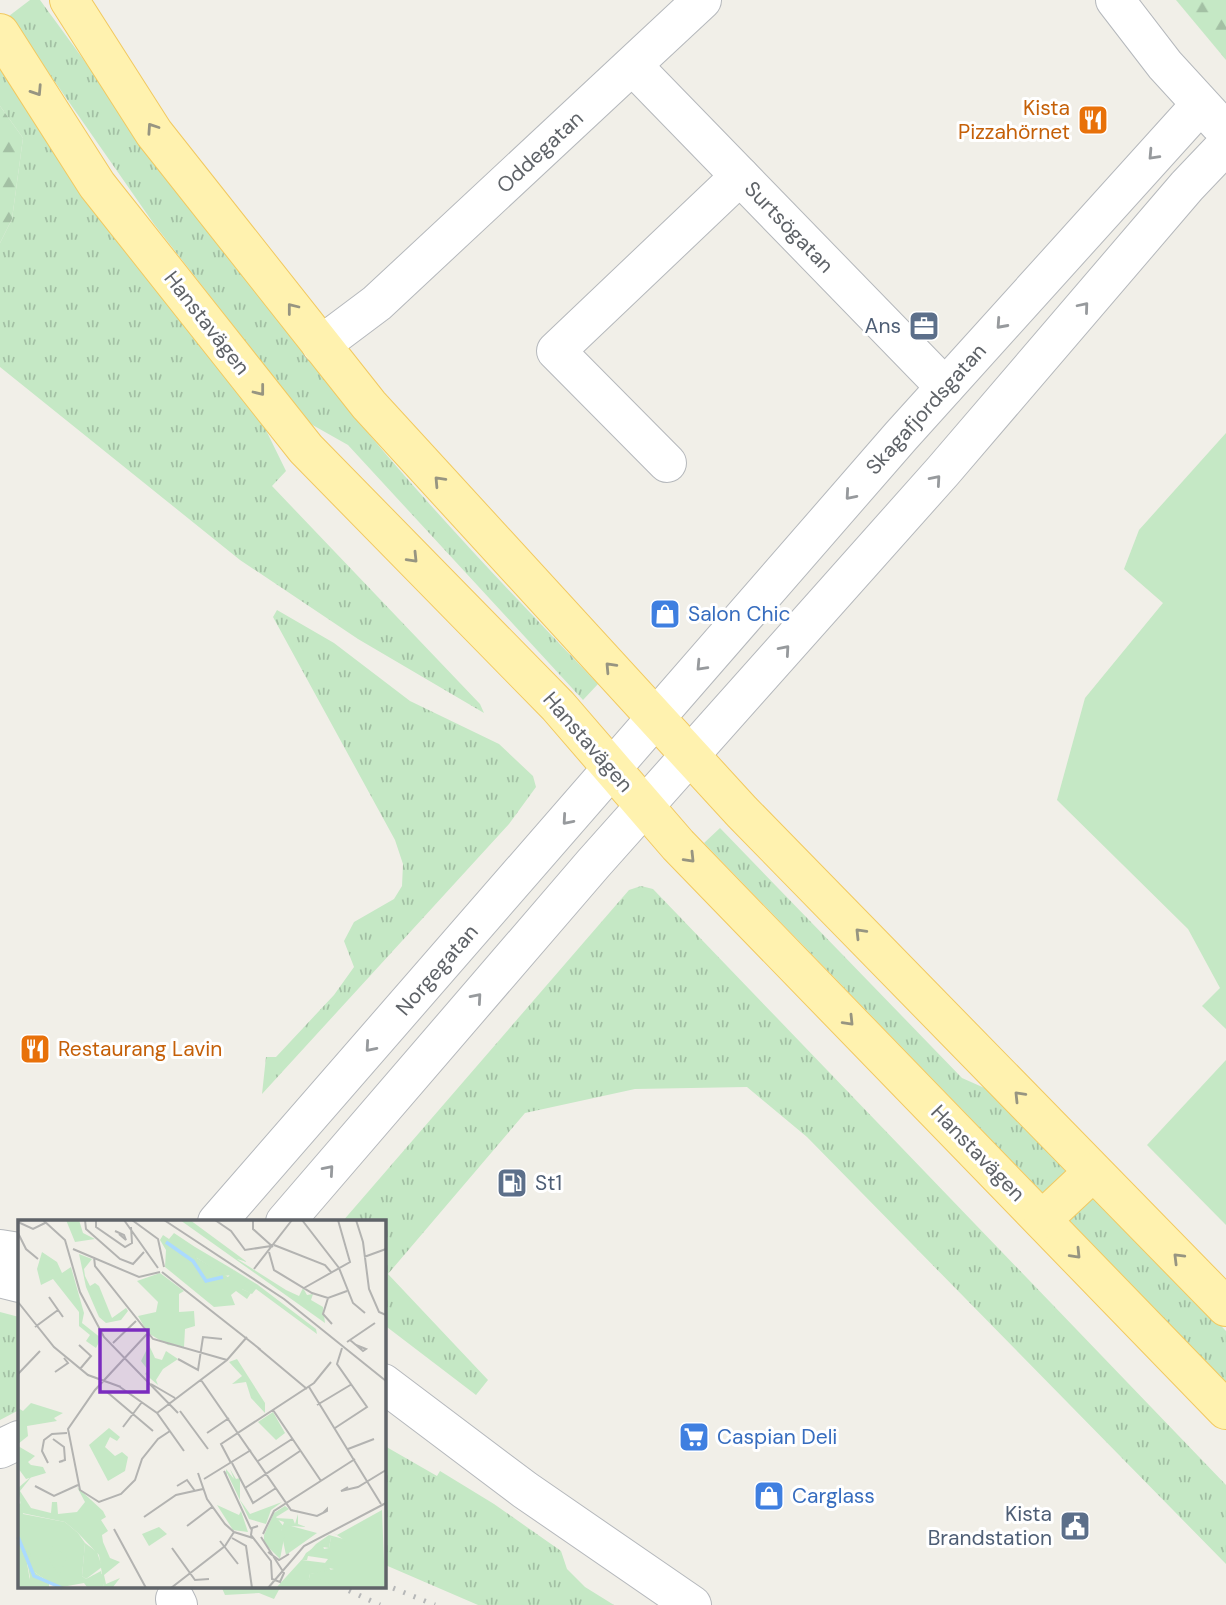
<svg xmlns="http://www.w3.org/2000/svg" width="1226" height="1605" viewBox="0 0 1226 1605" font-family="'DM Sans',sans-serif">
<style>
.grass{fill:url(#grass-tufts)}
.forest{fill:url(#forest-firs)}
.park{fill:#c5e8c5}
.lines{fill:none;stroke-linecap:round;stroke-linejoin:round}
.minor-casing{stroke:#b5b8bc;stroke-width:40}
.major-casing{stroke:#f2c960;stroke-width:40}
.minor{stroke:#fff;stroke-width:38}
.major{stroke:#fff2af;stroke-width:38}
.rail{stroke:#b6b7b8;stroke-width:5;stroke-dasharray:2 9;stroke-linecap:butt}
.oneway{stroke:#979581}
.oneway2{stroke:#979a9d}
.labels{text-anchor:middle;dominant-baseline:central;stroke-width:6;stroke-linejoin:round;paint-order:stroke}
.food-label{font-size:21px;fill:#c56008;stroke:#fff;text-anchor:end}
.street-label{font-size:21px;fill:#5f6368;stroke:#fff}
.service-label{font-size:21px;fill:#4e5e75;stroke:#fff;text-anchor:end}
.shop-label{font-size:21px;fill:#366cbe;stroke:#fff;text-anchor:start}
.inset-river{fill:none;stroke:#aadaff;stroke-width:3.5}
.inset-road{fill:none;stroke:#b3b3b1;stroke-width:2}
.view{fill:#7b2cbf;fill-opacity:0.15;stroke:#7b2cbf;stroke-width:3.5}
.inset-edge{fill:none;stroke:#5f6368;stroke-width:3.5}
</style>
<defs>
<pattern id="grass-tufts" width="24" height="20" patternUnits="userSpaceOnUse" patternTransform="scale(1.75)"><rect width="24" height="20" fill="#c5e8c5"/><path d="M3 7l-1-3M5 7V3M7 7l1-3M15 17l-1-3M17 17v-4M19 17l1-3" fill="none" stroke="#a3c0a4"/></pattern>
<pattern id="forest-firs" width="22" height="20" patternUnits="userSpaceOnUse" patternTransform="scale(1.75)"><rect width="22" height="20" fill="#c5e8c5"/><path d="M5 1l3.5 6h-7zM16 11l3.5 6h-7z" fill="#a3c0a4"/></pattern>
</defs>
<rect width="100%" height="100%" fill="#f1efe8"/>
<g class="grass">
<path d="M30 0H40C138 134 235 268 339 398 420 498 509 591 598 684L583 700 348 445 309 423 154 224 9 16Z"/>
<polygon points="0,68 262,422 286,471 272,486 480,704 484,713 358,639 240,560 0,367 0,243 12,219 23,138 0,106"/>
<polygon points="277,610 334,643 410,701 499,744 533,776 536,787 509,824 262,1094 266,1057 276,1057 334,995 354,967 344,941 354,922 394,899 402,886 403,864 395,840 273,617"/>
<polygon points="720,828 962,1078 998,1094 1067,1170 1043,1193 704,843"/>
<polygon points="641,886 653,889 1226,1485 1226,1564 807,1137 747,1087 635,1089 525,1113 388,1274 488,1380 476,1395 383,1324 383,1222 342,1222 629,890"/>
<polygon points="1095,1196 1226,1331 1226,1385 1067,1220"/>
<polygon points="0,1312 19,1317 19,1410 0,1420"/>
<polygon points="383,1445 437,1476 440,1471 494,1504 561,1551 567,1569 585,1587 614,1605 478,1605 383,1564"/>
<polygon points="221,1586 281,1586 274,1599 259,1593 225,1595"/>
</g>
<g class="forest">
<polygon points="1176,0 1226,0 1226,60"/>
<polygon points="0,106 23,138 12,219 0,243"/>
</g>
<g class="park">
<polygon points="1226,433 1226,1029 1202,1006 1220,988 1188,929 1057,800 1085,698 1163,603 1124,569 1139,530"/>
<polygon points="1226,1060 1226,1225 1147,1145"/>
</g>
<g class="lines">
<g class="minor-casing">
<g id="minor">
<polyline points="1115,0 1165,65 1219,124"/>
<polyline points="633,66 945,387"/>
<polyline points="321,345 377,303 702,0"/>
<polyline points="667,463 556,351 740,176"/>
<polyline points="217,1222 901,436 1200,105"/>
<polyline points="285,1222 593,864 943,471 1187,186 1226,145"/>
<polyline points="0,1249 19,1252"/>
<polyline points="0,1278 19,1283"/>
<polyline points="383,1383 525,1490 692,1605"/>
<polyline points="0,1449 19,1440"/>
<polyline points="175,1599 178,1605"/>
</g>
</g>
<g class="major-casing">
<g id="major">
<polyline points="69,0 154,133 369,405 742,812 1226,1307"/>
<polyline points="0,33 97,185 306,449 558,706 678,845 1226,1410"/>
<polyline points="1043,1219 1093,1172"/>
</g>
</g>
<use href="#minor" class="minor"/>
<use href="#major" class="major"/>
<g class="rail">
<polyline points="383,1584 435,1605"/>
<polyline points="339,1586 380,1605"/>
</g>
</g>
<defs><path id="oneway-chevron" d="M-2-3.5L2.5 0L-2 3.5" fill="none" stroke-width="1.6" stroke-linecap="round" stroke-linejoin="round" transform="scale(1.75)"/></defs>
<g class="oneway">
<use href="#oneway-chevron" transform="translate(37 91) rotate(57)"/>
<use href="#oneway-chevron" transform="translate(152 128) rotate(-124)"/>
<use href="#oneway-chevron" transform="translate(292 308) rotate(-128)"/>
<use href="#oneway-chevron" transform="translate(260 391) rotate(52)"/>
<use href="#oneway-chevron" transform="translate(439 481) rotate(-133)"/>
<use href="#oneway-chevron" transform="translate(413 558) rotate(46)"/>
<use href="#oneway-chevron" transform="translate(610 667) rotate(-133)"/>
<use href="#oneway-chevron" transform="translate(690 858) rotate(46)"/>
<use href="#oneway-chevron" transform="translate(860 933) rotate(-134)"/>
<use href="#oneway-chevron" transform="translate(849 1021) rotate(46)"/>
<use href="#oneway-chevron" transform="translate(1019 1096) rotate(-134)"/>
<use href="#oneway-chevron" transform="translate(1076 1254) rotate(46)"/>
<use href="#oneway-chevron" transform="translate(1178 1258) rotate(-135)"/>
</g>
<g class="oneway2">
<use href="#oneway-chevron" transform="translate(1153 155) rotate(133)"/>
<use href="#oneway-chevron" transform="translate(1084 307) rotate(-50)"/>
<use href="#oneway-chevron" transform="translate(1001 324) rotate(132)"/>
<use href="#oneway-chevron" transform="translate(936 480) rotate(-49)"/>
<use href="#oneway-chevron" transform="translate(850 495) rotate(131)"/>
<use href="#oneway-chevron" transform="translate(785 650) rotate(-49)"/>
<use href="#oneway-chevron" transform="translate(701 666) rotate(133)"/>
<use href="#oneway-chevron" transform="translate(567 820) rotate(131)"/>
<use href="#oneway-chevron" transform="translate(477 998) rotate(-49)"/>
<use href="#oneway-chevron" transform="translate(370 1047) rotate(131)"/>
<use href="#oneway-chevron" transform="translate(329 1170) rotate(-49)"/>
</g>
<defs>
<g id="restaurant-square" transform="scale(1.575)"><rect x="-9" y="-9" width="18" height="18" rx="4" fill="#e8710a" stroke="#fff"/><path d="M-5-6h1v4h1v-4h1v4h1v-4h1v5L-1.5 .5V6h-2V.5L-5-1ZM5-6V6H3V1.5H1.5Q1.5-4 5-6Z" fill="#fff"/></g>
<g id="office-square" transform="scale(1.575)"><rect x="-9" y="-9" width="18" height="18" rx="4" fill="#5c6f8a" stroke="#fff"/><path d="M-6-3h4V-5.5h4V-3h4V5H-6ZM-1-4.5V-3h2v-1.5ZM-6 0V1H6V0Z" fill="#fff"/></g>
<g id="shop-square" transform="scale(1.575)"><rect x="-9" y="-9" width="18" height="18" rx="4" fill="#3f7fe0" stroke="#fff"/><path d="M-5-2.5h2.3a2.7 3.5 0 0 1 5.4 0H5L5.5 6h-11ZM-1.5-2.5h3a1.5 2.3 0 0 0-3 0Z" fill="#fff"/></g>
<g id="fuel-square" transform="scale(1.575)"><rect x="-9" y="-9" width="18" height="18" rx="4" fill="#5c6f8a" stroke="#fff"/><path d="M-5.5-6h7V0h2V4h1.3V-2.5L3-4.5l.8-.8L6-3V5H2.5V1h-1V6h-7ZM-4.2-4.7v3.2H.2V-4.7Z" fill="#fff"/></g>
<g id="supermarket-square" transform="scale(1.575)"><rect x="-9" y="-9" width="18" height="18" rx="4" fill="#3f7fe0" stroke="#fff"/><path d="M-6-5.5h2.5l.6 2H6L4.5 2H-2.5L-4.4-4H-6ZM-1.5 3.2a1.3 1.3 0 1 0 .1 0ZM3 3.2a1.3 1.3 0 1 0 .1 0Z" fill="#fff"/></g>
<g id="civic-square" transform="scale(1.575)"><rect x="-9" y="-9" width="18" height="18" rx="4" fill="#5c6f8a" stroke="#fff"/><path d="M-.6-6.5H3V-4.5H.6V-3L4-1V1h2V6H-6V1h2V-1L-.6-3ZM-1.2 2.5V6h2.4V2.5Z" fill="#fff"/></g>
</defs>
<g fill-rule="evenodd">
<use href="#restaurant-square" x="1093" y="120"/>
<use href="#office-square" x="924" y="326"/>
<use href="#shop-square" x="665" y="614"/>
<use href="#restaurant-square" x="35" y="1049"/>
<use href="#fuel-square" x="512" y="1183"/>
<use href="#supermarket-square" x="694" y="1437"/>
<use href="#shop-square" x="769" y="1496"/>
<use href="#civic-square" x="1075" y="1526"/>
</g>
<g class="labels">
<g class="food-label">
<text x="1070" y="108">Kista<tspan x="1070" dy="24">Pizzahörnet</tspan></text>
<text x="58" y="1049" text-anchor="start">Restaurang Lavin</text>
</g>
<g class="street-label">
<text transform="translate(540 152) rotate(-43)">Oddegatan</text>
<text transform="translate(789 227) rotate(46)">Surtsögatan</text>
<text transform="translate(207 323) rotate(52)">Hanstavägen</text>
<text transform="translate(926 409) rotate(-48)">Skagafjordsgatan</text>
<text transform="translate(588 742) rotate(49)">Hanstavägen</text>
<text transform="translate(437 970) rotate(-49)">Norgegatan</text>
<text transform="translate(978 1153) rotate(46)">Hanstavägen</text>
</g>
<g class="service-label">
<text x="901" y="326">Ans</text>
<text x="535" y="1183" text-anchor="start">St1</text>
<text x="1052" y="1514">Kista<tspan x="1052" dy="24">Brandstation</tspan></text>
</g>
<g class="shop-label">
<text x="688" y="614">Salon Chic</text>
<text x="717" y="1437">Caspian Deli</text>
<text x="792" y="1496">Carglass</text>
</g>
</g>
<g transform="translate(18 1220)">
<rect width="368" height="368" fill="#f1efe8"/>
<path d="M156 13 177 27 179 38 210 57 216 50 240 65 224 69 233 73 229 79 218 71 213 75 217 85 196 87 147 47 148 30 142 20 145 15 151 19ZM212 249 218 259 222 258V280L232 294 264 282 253 290 248 304 231 299 209 253 208 258V249L216 259ZM4 283 5 294 47 302 60 313 67 323 64 356 68 359 83 351 86 367H69L66 363 44 367 31 362 12 349 7 331 13 367H0V284ZM199 285 221 295 223 291 230 312 215 310ZM315 313 329 319 330 322 324 323 313 317 311 328 299 326 284 340 308 343 314 352 292 354 289 367 258 368 298 324 311 315 329 320Z" fill="#c5e8c5"/>
<path d="M48 0H61L65 13 77 19 57 22ZM162 0H172L229 42 219 39 268 70 281 76 285 68 289 75 295 74 293 80 305 87 307 103ZM177 27 216 50 214 55 206 56 176 36ZM24 32 39 42 44 53 53 47 66 93 64 103 83 118 78 128 68 121 72 115 61 106V92L35 59 23 65 19 49ZM61 34 74 39 66 49 67 56 72 66 77 63 81 66 94 98 108 88 110 91 103 100 88 103 81 97 68 67ZM142 53 166 71 161 74V92L176 91 177 106 167 109 166 127 150 125 130 113 120 96 138 92 140 82 119 61ZM229 60 240 65 298 109 299 114 238 69 234 74 224 69ZM13 183 45 193 36 198 39 201 9 206 10 216 0 224V188L5 191ZM91 208 102 217 99 221 92 217 87 227 97 236 104 232 110 237 107 251 90 261 71 225ZM0 226 17 236 10 242 13 245 25 247 28 253 8 259 0 248ZM364 290 367 367H289L292 354 316 349 304 347 310 339 290 336 289 340H284L288 333 304 322 306 329 311 328 313 317 329 322 319 315ZM280 294V304L288 307 273 306 299 313 268 335 263 311 266 302 260 300 258 298 275 299 277 304ZM35 326 49 337 41 356 31 339ZM7 331 13 334 12 349 31 362V367H9L12 357Z" fill="#c5e8c5"/>
<path d="M131 125 137 138 144 140 148 131 160 139 145 149 138 160 140 165 127 154 130 150 123 141ZM219 139 247 183V193L233 178 228 162 214 164 224 156 211 142ZM255 192 267 213 258 220 240 202ZM14 256 2 271 13 288 33 293 34 282H39L40 294 59 292 67 282 59 267 85 291 88 297 83 300 90 311 84 315 85 322 92 338 102 342 86 355 88 364 102 358 95 367H86L84 360 76 364 74 356 84 354 81 335 60 313 47 302 4 293 0 268ZM267 286 271 289 258 297 267 308 263 310 267 313 262 339 246 323V315L256 293ZM141 307 149 314 131 326 124 314ZM300 358 317 367H274L277 362Z" fill="#c5e8c5"/>
<path d="M67 323 79 332 84 347 68 359 64 356Z" fill="#c5e8c5"/>
<path class="inset-river" d="M148 22 175 41 188 61 205 57M0 317 16 356 44 368"/>
<path class="inset-road" d="M25 0 47 20 62 72 86 117 160 193M67 0 68 9 102 39 115 44 126 32M78 0V7L107 27 114 23 113 7M106 0 140 48M114 0 140 19 146 47M146 0 266 79 368 161M197 0 213 11 227 30 253 26M235 0V9L255 27M284 0 321 48 335 83 347 93M338 0 345 22 351 69 361 92 368 95M0 2 15 9 27 3M97 11 106 15 108 20 101 14M0 13 8 29 20 39M256 25 307 45 313 52M55 29 121 57 142 52M251 32 256 50 294 73 310 78 329 71M76 37 77 46 135 119 209 140M346 37 368 29M236 49 274 0M144 52 243 130M286 68 332 42 320 0M31 77 45 97M310 78 305 94 314 104M0 82 36 127 70 155 103 167M17 107 40 90M129 114 77 170 50 209 62 270 81 282 103 274 117 260 124 239 140 219 152 211M332 120 338 125 345 131 348 129 338 125M329 122 357 103M95 123 118 101M61 125 73 136 62 149M240 128 289 169M160 139 180 150 185 117 204 119M37 152 50 143 46 138M0 154 22 131M183 160 273 290 299 296 309 291V289L305 293M133 164 157 178M102 167 139 193 166 231M291 167 363 284M89 172 135 211M299 185 334 164M255 190 303 261M162 191 190 229M139 193 209 140 229 117M105 207 124 182M317 208 349 187 319 144 324 128M189 213 211 198M35 219 46 227 47 240 41 242 45 241M330 229 356 219M240 241 274 219M30 243 24 231 26 220 34 214 49 213M213 243 203 224 296 163 313 142M214 243 235 283 258 268M206 251 233 309M180 253 189 279 207 304 216 312 235 318M186 259 233 230M17 266 36 276 60 265M159 266 169 260 177 271M330 267 323 271 340 267 368 250M227 268 282 231M126 297 158 275 185 269M169 306 194 287M240 306 234 308 233 315 253 341 254 359 262 362 266 353 243 317M96 309 128 368M245 314 256 291 337 239M214 318 228 326 234 368M202 321 220 344M154 328 177 360 191 359M250 332 261 340 271 334M153 368 207 326 216 312M250 368 286 326 368 283"/>
<path class="view" d="M82 110H130V172H82Z"/>
<rect width="368" height="368" class="inset-edge"/>
</g>
</svg>
